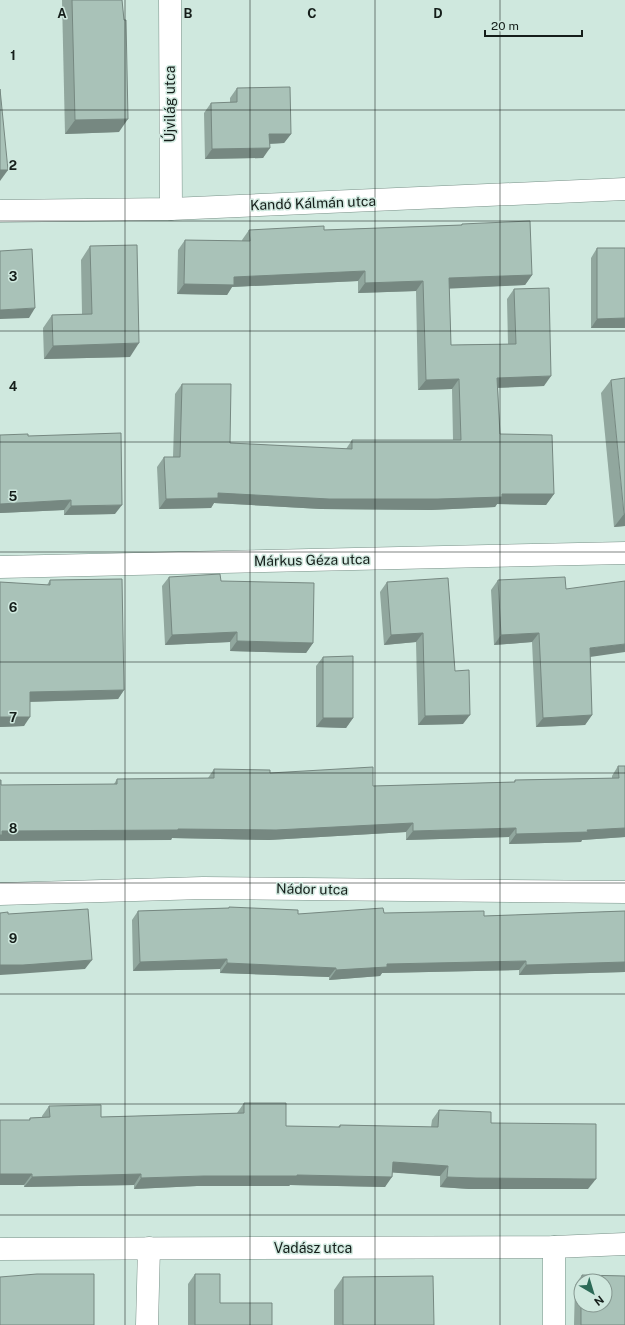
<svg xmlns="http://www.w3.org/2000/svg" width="625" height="1325" viewBox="0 0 625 1325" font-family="'Public Sans',sans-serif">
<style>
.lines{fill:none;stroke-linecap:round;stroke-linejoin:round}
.minor-casing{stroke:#799188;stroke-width:23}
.minor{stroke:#fff;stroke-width:22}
.wall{fill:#91a79e;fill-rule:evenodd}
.shaded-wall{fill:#768881}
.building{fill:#a9c2b8;stroke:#768881}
.grid{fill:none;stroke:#151e1a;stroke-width:1;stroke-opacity:0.55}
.labels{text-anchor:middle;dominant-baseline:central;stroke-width:3;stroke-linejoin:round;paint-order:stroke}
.street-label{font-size:14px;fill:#151e1a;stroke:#cfe8de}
.grid-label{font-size:13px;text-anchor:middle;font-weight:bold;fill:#151e1a;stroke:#cfe8de;stroke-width:3;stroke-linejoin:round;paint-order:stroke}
</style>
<rect width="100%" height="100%" fill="#cfe8de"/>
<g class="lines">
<g class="minor-casing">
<g id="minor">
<polyline points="170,0 171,209"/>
<polyline points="0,211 171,209 625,189"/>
<polyline points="0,567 625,553"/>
<polyline points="0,894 203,888 625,892"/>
<polyline points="0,1249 554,1247 625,1244"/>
<polyline points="147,1325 149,1248"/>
<polyline points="554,1325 554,1247"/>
</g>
</g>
<use href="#minor" class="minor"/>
</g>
<g class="wall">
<polygon points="62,0 122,0 124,20 119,132 65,134"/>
<polygon points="237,88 291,134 284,143 270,144 263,158 205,159 204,113 211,103 230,103 230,98"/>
<polygon points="462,224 532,275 525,285 449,288 451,345 508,344 507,299 514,289 544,386 498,388 500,434 554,494 546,505 497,504 495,507 431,510 321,509 214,503 211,508 159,509 157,467 164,457 173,457 175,394 182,384 230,443 346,449 352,440 453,440 452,389 418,390 416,291 358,293 358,281 232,287 227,295 177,294 178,250 185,240 242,241 242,240 249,230 324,230 461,225"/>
<polygon points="90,246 130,357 44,359 43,328 52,315 82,314 81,260"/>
<polygon points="597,248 625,248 625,328 591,328 591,258"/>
<polygon points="611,380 625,526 614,527 601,393"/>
<polygon points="0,435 28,436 115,514 64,515 64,510 0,513"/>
<polygon points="169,577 221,581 313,643 306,653 230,651 230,642 165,645 162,586"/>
<polygon points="50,580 124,690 118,699 30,702 24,726 0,727 0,582 47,585"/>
<polygon points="498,580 566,589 590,657 592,715 585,725 536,727 532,642 494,645 491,590"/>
<polygon points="387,582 455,671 463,724 418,725 416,642 384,645 380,592"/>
<polygon points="323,657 353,718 346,728 316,727 316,666"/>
<polygon points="618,766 625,766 625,837 582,840 581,842 509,844 509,837 406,840 406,832 269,840 172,838 171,840 1,785 114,784 117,779 208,778 214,769 270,773 373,786 514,782 515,780 612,778 612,776"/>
<polygon points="229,907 298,914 384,913 484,916 625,911 625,972 519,975 519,970 382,973 380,976 329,980 329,977 220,973 220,969 133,971 132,920 138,911 229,908"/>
<polygon points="244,1103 286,1126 338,1127 340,1125 431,1127 432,1120 439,1110 491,1123 588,1189 469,1189 440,1187 440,1176 392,1172 385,1187 290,1185 289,1186 197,1186 134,1189 134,1185 24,1187 29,1120 30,1118 42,1117 42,1116 49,1106 101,1117 237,1113"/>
<polygon points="195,1274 220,1303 272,1325 188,1325 188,1284"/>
<path d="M582 1275 625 1276V1325H574L575 1285ZM581 1281H605V1305H581Z"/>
<polygon points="343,1277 434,1325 334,1325 334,1290"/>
</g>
<g class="shaded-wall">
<polygon points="128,119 119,132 65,134 75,120"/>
<polygon points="269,134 291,134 284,143 263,144"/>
<polygon points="270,148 263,158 205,159 212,149"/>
<polygon points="0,170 8,170 0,181"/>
<polygon points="365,271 358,281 232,287 227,295 177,294 184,284 234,277"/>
<polygon points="532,275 525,285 442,289 449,278"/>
<polygon points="423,281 416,291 358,293 365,283"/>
<polygon points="35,308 29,318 0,319 0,310"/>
<polygon points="625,318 625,328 591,328 597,319"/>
<polygon points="139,343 130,357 44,359 53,346"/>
<polygon points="551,376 544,386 490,388 497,378"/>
<polygon points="459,379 452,389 418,390 426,380"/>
<polygon points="218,493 502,494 554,494 546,505 497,504 495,507 431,510 321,509 214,503 211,508 159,509 166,499"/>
<polygon points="71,500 64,510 0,513 0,504"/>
<polygon points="122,505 115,514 64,515 71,506"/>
<polygon points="624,514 625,514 625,526 614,527"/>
<polygon points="237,632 230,642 165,645 172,635"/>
<polygon points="423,633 416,642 384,645 391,635"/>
<polygon points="539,633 532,642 494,645 501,635"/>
<polygon points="237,641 313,643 306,653 230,651"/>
<polygon points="625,644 625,652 583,658 590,648"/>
<polygon points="124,690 118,699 23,702 30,692"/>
<polygon points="470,715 463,724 418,725 425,716"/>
<polygon points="592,715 585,725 536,727 543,718"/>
<polygon points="0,717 30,717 24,726 0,727"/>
<polygon points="323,718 353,718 346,728 316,727"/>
<polygon points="413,823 406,832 269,840 172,838 171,840 0,841 0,834 2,831 178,829"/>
<polygon points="516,828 509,837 406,840 413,831"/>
<polygon points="625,828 625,837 582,840 581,842 509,844 516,834"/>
<polygon points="227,959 220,969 133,971 140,962"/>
<polygon points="92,960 85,969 16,974 0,975 0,965"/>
<polygon points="526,961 519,970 382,973 380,976 329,980 336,970 387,964"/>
<polygon points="625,962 625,972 519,975 526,965"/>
<polygon points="227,963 336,968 329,977 220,973"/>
<polygon points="393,1162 448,1166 440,1176 385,1172"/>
<polygon points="0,1174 32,1174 24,1185 0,1185"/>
<polygon points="141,1174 134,1185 24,1187 32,1177"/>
<polygon points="297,1175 392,1177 385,1187 290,1185 289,1186 197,1186 134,1189 141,1178 204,1176"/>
<polygon points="447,1177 596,1179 588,1189 469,1189 440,1187"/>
</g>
<g class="building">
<polygon points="72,0 122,0 124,20 126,20 128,119 75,120"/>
<polygon points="290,87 291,134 269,134 270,148 212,149 211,103 237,102 237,88"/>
<polygon points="0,89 8,170 0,170"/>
<polygon points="530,221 532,275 449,278 451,345 516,344 514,289 549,288 551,376 497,378 500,434 552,435 554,494 502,494 502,497 438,499 329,499 218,493 218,498 166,499 164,457 180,457 182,384 231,384 230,443 352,449 352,440 461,440 459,379 426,380 423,281 365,283 365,271 234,277 234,285 184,284 185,240 250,241 249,230 324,226 324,230 462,225 462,224"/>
<polygon points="137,245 139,343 53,346 52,315 92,314 90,246"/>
<polygon points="597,248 625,248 625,318 597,319"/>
<polygon points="32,249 35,308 0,310 0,251"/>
<polygon points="625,378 625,514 624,514 611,380"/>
<polygon points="121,433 122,505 71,506 71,500 0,504 0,435 28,434 28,436"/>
<polygon points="220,574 221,581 314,583 313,643 237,641 237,632 172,635 169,577"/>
<polygon points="565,577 566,589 625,581 625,644 590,648 592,715 543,718 539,633 501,635 498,580"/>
<polygon points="448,578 455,671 469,670 470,715 425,716 423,633 391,635 387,582"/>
<polygon points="122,579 124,690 30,692 30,717 0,717 0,582 50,585 50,580"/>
<polygon points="353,656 353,718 323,718 323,657"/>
<polygon points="618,766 625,766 625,828 587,830 588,832 516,834 516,828 413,831 413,823 276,830 178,829 178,830 2,831 2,835 0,835 0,780 1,780 1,785 117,784 117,779 214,778 214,769 270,770 270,773 373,767 373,786 515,782 515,780 619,778"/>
<polygon points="229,907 298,910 298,914 383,908 384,913 484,911 484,916 625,911 625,962 526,965 526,961 387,964 387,967 336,970 336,968 227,963 227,959 140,962 138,911 229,908"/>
<polygon points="88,909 92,960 23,965 0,965 0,913 8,912 8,914"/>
<polygon points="244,1103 286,1103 286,1126 340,1127 340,1125 438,1127 439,1110 491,1112 491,1123 596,1124 596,1179 476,1178 447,1177 448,1166 393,1162 392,1177 297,1175 297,1176 204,1176 141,1178 141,1174 32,1177 32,1174 0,1174 0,1120 30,1120 30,1118 50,1117 49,1106 101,1105 101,1117 244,1113"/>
<polygon points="37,1274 94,1274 94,1325 0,1325 0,1277"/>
<polygon points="195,1274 220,1274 220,1303 272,1303 272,1325 195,1325"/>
<polygon points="582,1275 625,1276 625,1325 581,1325 581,1305 605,1305 605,1281 582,1281"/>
<polygon points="433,1276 434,1325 343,1325 343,1277"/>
</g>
<path class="grid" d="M125 0V1325M250 0V1325M375 0V1325M500 0V1325M0 110H625M0 221H625M0 331H625M0 442H625M0 552H625M0 662H625M0 773H625M0 883H625M0 994H625M0 1104H625M0 1215H625"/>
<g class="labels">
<g class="street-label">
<text transform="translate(170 104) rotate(-90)">Újvilág utca</text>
<text transform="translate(313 203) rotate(-2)">Kandó Kálmán utca</text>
<text transform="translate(312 560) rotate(-1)">Márkus Géza utca</text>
<text transform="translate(312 889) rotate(1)">Nádor utca</text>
<text x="313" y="1248">Vadász utca</text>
</g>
</g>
<g class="grid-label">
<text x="62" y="18">A</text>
<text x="188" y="18">B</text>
<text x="312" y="18">C</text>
<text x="438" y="18">D</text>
<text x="13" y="60">1</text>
<text x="13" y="170">2</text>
<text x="13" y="281">3</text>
<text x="13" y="391">4</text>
<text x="13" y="501">5</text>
<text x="13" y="612">6</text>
<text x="13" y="722">7</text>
<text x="13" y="833">8</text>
<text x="13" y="943">9</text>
</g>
<g transform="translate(593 1293) rotate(142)"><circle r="19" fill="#cfe8de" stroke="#859790"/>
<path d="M0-3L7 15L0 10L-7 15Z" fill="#2c6a57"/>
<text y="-6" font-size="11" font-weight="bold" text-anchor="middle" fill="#151e1a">N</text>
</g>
<path d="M485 30v6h97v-6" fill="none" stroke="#151e1a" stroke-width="2"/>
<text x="491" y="30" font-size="12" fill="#151e1a" stroke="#cfe8de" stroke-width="3" paint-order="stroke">20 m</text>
</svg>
